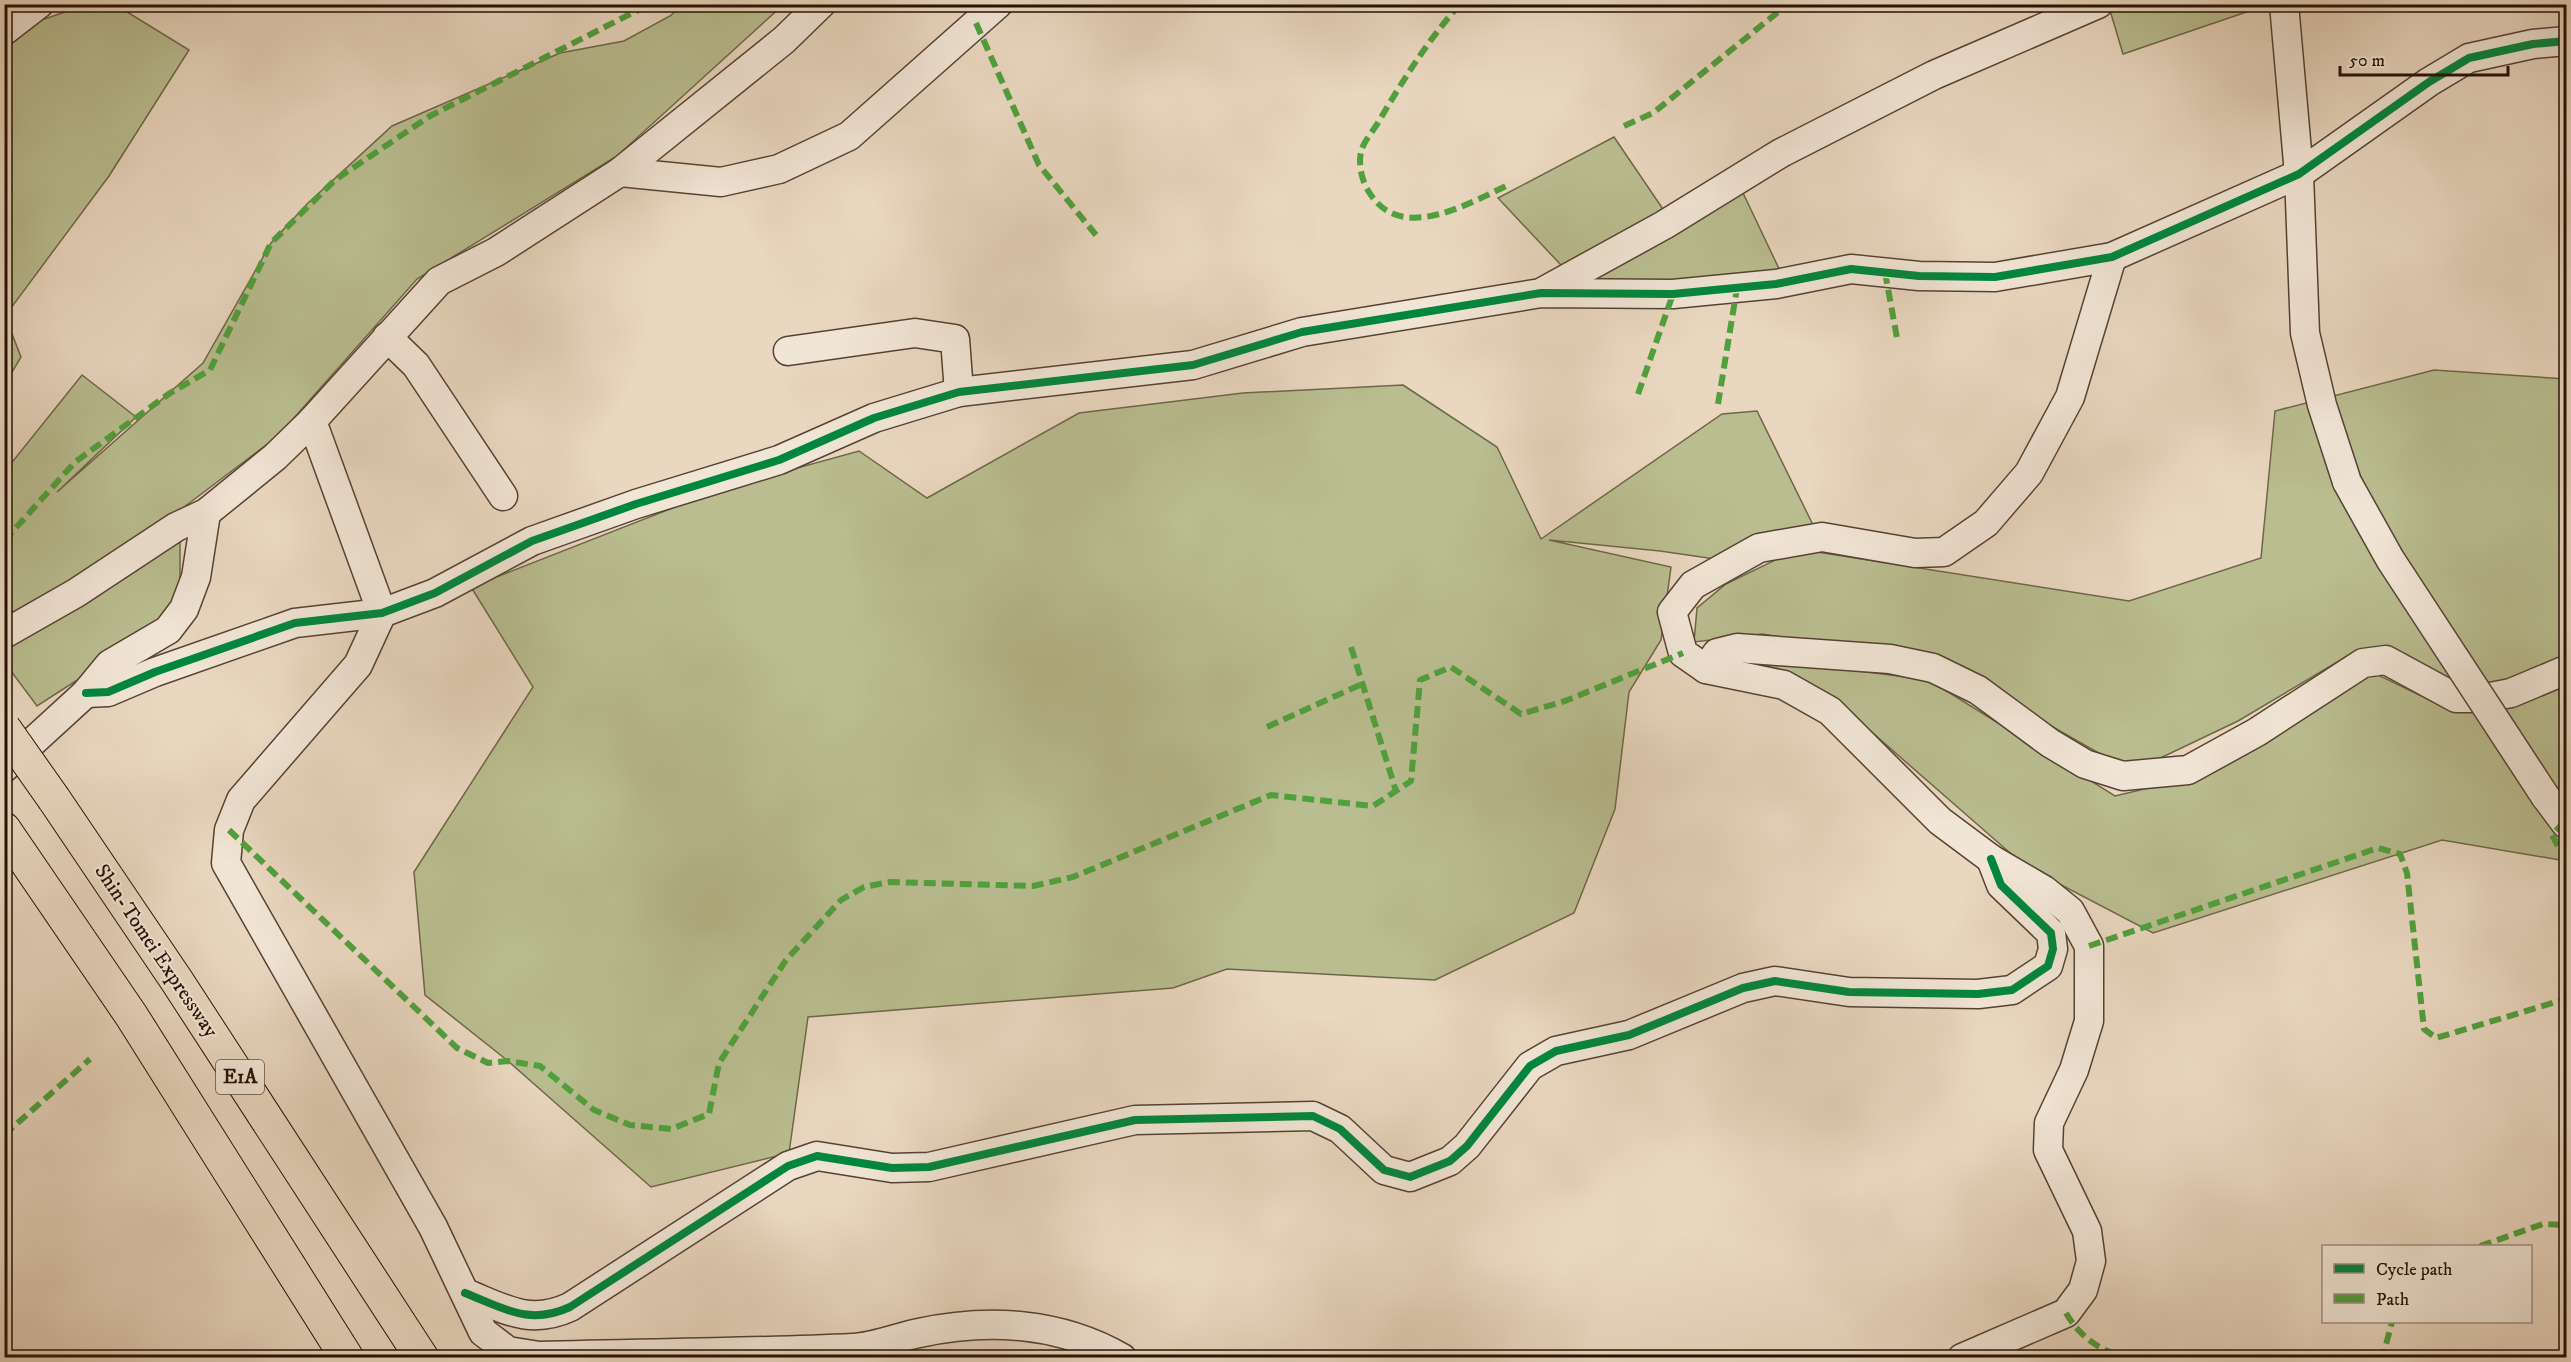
<svg xmlns="http://www.w3.org/2000/svg" width="2571" height="1362" viewBox="0 0 2571 1362" font-family="'IM FELL DW Pica',serif">
<style>
.green{fill:#b9bd90;stroke:#6f674a;stroke-width:1.5}
.lines{fill:none;stroke-linecap:round;stroke-linejoin:round}
.minor-casing{stroke:#564234;stroke-width:31}
.highway-casing{stroke:#251105;stroke-width:35}
.minor{stroke:#f1e5d5;stroke-width:28}
.highway{stroke:#e9d7bf;stroke-width:33}
.minor-bridge-casing{stroke:#564234;stroke-width:31;stroke-linecap:butt}
.highway-bridge-casing{stroke:#251105;stroke-width:35;stroke-linecap:butt}
.minor-bridge{stroke:#f1e5d5;stroke-width:28}
.highway-bridge{stroke:#e9d7bf;stroke-width:33}
.quiet{stroke:#50a03d;stroke-width:6;stroke-dasharray:12 6;stroke-linecap:butt}
.cycleway-casing{stroke:#f1e5d5;stroke-width:11}
.cycleway{stroke:#00873e;stroke-width:8}
.labels{text-anchor:middle;dominant-baseline:central;stroke-width:4.5;stroke-linejoin:round;paint-order:stroke}
.shield{fill:#f1e5d5;stroke:#625143;stroke-width:1.5}
.shield-label{font-size:20px;font-weight:bold;fill:#251105}
.street-label{font-size:21px;fill:#251105;stroke:#f1e5d5}
</style>
<rect width="100%" height="100%" fill="#e9d7bf"/>
<filter id="stains"><feTurbulence type="fractalNoise" baseFrequency=".00333" numOctaves="4"/><feColorMatrix values="0 0 0 0 .2 0 0 0 0 .09 0 0 0 0 .02 0 0 0 .5 -.17"/></filter>
<radialGradient id="worn" r=".72"><stop offset=".6" stop-color="#630" stop-opacity="0"/><stop offset="1" stop-color="#630" stop-opacity=".3"/></radialGradient>
<g class="green">
<polygon points="2116,4 2267,5 2123,54 2109,7"/>
<polygon points="85,5 116,5 189,50 109,176 5,316 21,357 5,384 4,33"/>
<polygon points="683,5 783,5 617,156 417,279 278,436 180,510 180,614 37,706 5,663 5,471 82,375 136,417 57,492 203,363 271,243 307,204 392,126 560,53 624,41 670,16"/>
<polygon points="1614,137 1671,221 1743,193 1782,275 1653,291 1576,281 1498,198"/>
<polygon points="2434,370 2566,379 2566,658 2487,693 2354,652 2238,721 2150,763 2118,764 1940,663 1762,634 1694,642 1697,608 1726,584 1798,549 2129,601 2261,558 2275,411"/>
<polygon points="1403,385 1497,447 1541,539 1722,414 1757,411 1816,531 1715,559 1660,551 1549,540 1671,567 1661,640 1629,692 1615,809 1574,913 1435,980 1227,969 1173,988 808,1017 789,1153 651,1187 508,1061 425,995 414,872 533,687 471,587 721,489 859,451 927,498 1079,413 1243,393"/>
<polygon points="1767,659 1929,680 2115,796 2207,774 2372,672 2448,709 2566,681 2566,861 2442,840 2153,933 2025,866 1836,701 1767,666"/>
</g>
<g class="lines">
<g class="minor-casing">
<g id="minor">
<polyline points="2284,4 2299,174 2305,333 2322,405 2347,482"/>
<polyline points="4,31 39,4"/>
<polyline points="620,172 721,182 779,169 849,136 998,4"/>
<polyline points="1544,291 1664,225 1781,153 1934,75 2098,4"/>
<polyline points="387,337 416,365 503,496"/>
<polyline points="788,351 915,333 955,339 959,392"/>
<path d="M312 421 382 613 358 665 241 800 229 830 226 863 433 1227 483 1332 508 1351 539 1356C644 1353 748 1353 853 1348 875 1347 898 1337 919 1333 988 1318 1060 1322 1122 1358"/>
<polyline points="4,634 76,593 176,527 206,513 275,457 312,421 439,281 496,252 620,172 784,40 821,4"/>
<polyline points="1706,669 1717,653 1737,648 1890,659 1933,668 1978,690 2050,743 2085,764 2123,776 2188,770 2257,732 2363,663 2386,660 2456,698 2485,698 2511,693 2566,670"/>
<polyline points="86,693 108,692 155,672 295,623 382,613 435,593 532,541 636,504 779,460 874,418 959,392 1193,365 1302,332 1541,293 1673,294 1776,284 1851,269 1919,276 1995,277 2112,257 2299,174 2429,82 2469,58 2533,44 2566,41"/>
<polyline points="4,768 86,693 110,664 168,630 184,609 196,577 206,513"/>
<polyline points="2545,796 2566,824"/>
<path d="M465 1293C503 1308 529 1326 570 1307L788 1166 817 1156 892 1168 929 1167 1135 1120 1313 1116 1340 1129 1384 1170 1410 1177 1450 1161 1467 1146 1530 1066 1556 1051 1629 1035 1743 988 1775 981 1849 992 1978 994 2012 990 2048 966 2053 949 2051 933 2001 885 1991 859"/>
<polyline points="1962,1358 2066,1313 2083,1290 2091,1261 2087,1231 2048,1150 2049,1123 2074,1070 2089,1021 2089,946 2070,911 2044,890 1991,859 1940,821 1830,711 1784,685 1706,669 1683,653 1672,612 1693,585 1759,548 1822,537 1915,553 1944,552 1986,523 2029,473 2070,397 2112,257"/>
</g>
</g>
<g class="highway-casing">
<g id="highway">
<polyline points="54,799 177,981 422,1358"/>
<polyline points="4,829 131,1015 347,1358"/>
</g>
</g>
<use href="#minor" class="minor"/>
<use href="#highway" class="highway"/>
<g class="minor-bridge-casing">
<polyline id="minor-bridge" points="2347,482 2390,559 2545,796"/>
</g>
<g class="highway-bridge-casing">
<polyline id="highway-bridge" points="4,728 54,799"/>
</g>
<use href="#minor-bridge" class="minor-bridge"/>
<use href="#highway-bridge" class="highway-bridge"/>
<g class="quiet">
<path d="M1460 4C1426 43 1405 77 1379 121 1374 130 1363 142 1361 152 1358 164 1362 182 1369 192 1400 244 1468 204 1508 185"/>
<polyline points="976,23 1039,165 1096,235"/>
<polyline points="1624,126 1653,113 1788,4"/>
<polyline points="1885,272 1897,338"/>
<polyline points="1638,394 1673,294"/>
<polyline points="1718,404 1737,288"/>
<polyline points="4,541 75,462 170,393 210,370 271,243 335,180 430,116 650,4"/>
<polyline points="1351,647 1396,791"/>
<polyline points="1267,727 1362,684"/>
<polyline points="2564,822 2552,835 2566,861"/>
<polyline points="229,830 457,1048 488,1063 508,1061 540,1066 594,1110 630,1125 671,1129 709,1114 719,1063 786,960 841,900 864,887 890,882 1033,886 1073,877 1271,795 1373,806 1411,781 1420,680 1451,667 1521,714 1565,701 1683,653"/>
<polyline points="2089,946 2378,848 2400,854 2407,873 2424,1029 2436,1038 2566,999"/>
<polyline points="4,1135 90,1059"/>
<polyline points="2480,1246 2543,1224 2566,1225"/>
<path d="M2066 1313C2080 1337 2099 1350 2126 1358"/>
<polyline points="2378,1358 2383,1356 2392,1322"/>
</g>
<g class="cycleway-casing">
<g id="cycleway">
<polyline points="86,693 108,692 155,672 295,623 382,613 435,593 532,541 636,504 779,460 874,418 959,392 1193,365 1302,332 1541,293 1673,294 1776,284 1851,269 1919,276 1995,277 2112,257 2299,174 2429,82 2469,58 2533,44 2566,41"/>
<path d="M465 1293C503 1308 529 1326 570 1307L788 1166 817 1156 892 1168 929 1167 1135 1120 1313 1116 1340 1129 1384 1170 1410 1177 1450 1161 1467 1146 1530 1066 1556 1051 1629 1035 1743 988 1775 981 1849 992 1978 994 2012 990 2048 966 2053 949 2051 933 2001 885 1991 859"/>
</g>
</g>
<use href="#cycleway" class="cycleway"/>
</g>
<g class="labels">
<rect class="shield" x="216" y="1060" width="48" height="34" rx="4.5"/>
<g class="shield-label">
<text x="240" y="1077">E1A</text>
</g>
<g class="street-label">
<text transform="translate(156 951) rotate(56)">Shin-Tomei Expressway</text>
</g>
</g>
<rect width="2571" height="1362" fill="none" stroke="#e9d7bf" stroke-width="24"/>
<rect x="6" y="6" width="2559" height="1350" fill="none" stroke="#251105" stroke-width="3"/>
<rect x="12" y="12" width="2547" height="1338" fill="none" stroke="#251105" stroke-width="1.5"/>
<rect x="2322" y="1245" width="210" height="78" fill="#f1e5d5" stroke="#9f9082" stroke-width="1.5"/>
<rect x="2334" y="1264" width="30" height="9" fill="#00873e" stroke="#9f9082" stroke-width="1.5"/>
<text x="2376" y="1275" font-size="18" fill="#251105">Cycle path</text>
<rect x="2334" y="1294" width="30" height="9" fill="#50a03d" stroke="#9f9082" stroke-width="1.5"/>
<text x="2376" y="1305" font-size="18" fill="#251105">Path</text>
<path d="M2340 66v9h168v-9" fill="none" stroke="#251105" stroke-width="3"/>
<text x="2349" y="66" font-size="18" fill="#251105" stroke="#f1e5d5" stroke-width="4.5" paint-order="stroke">50 m</text>
<rect width="100%" height="100%" filter="url(#stains)"/>
<rect width="100%" height="100%" fill="url(#worn)"/>
</svg>
